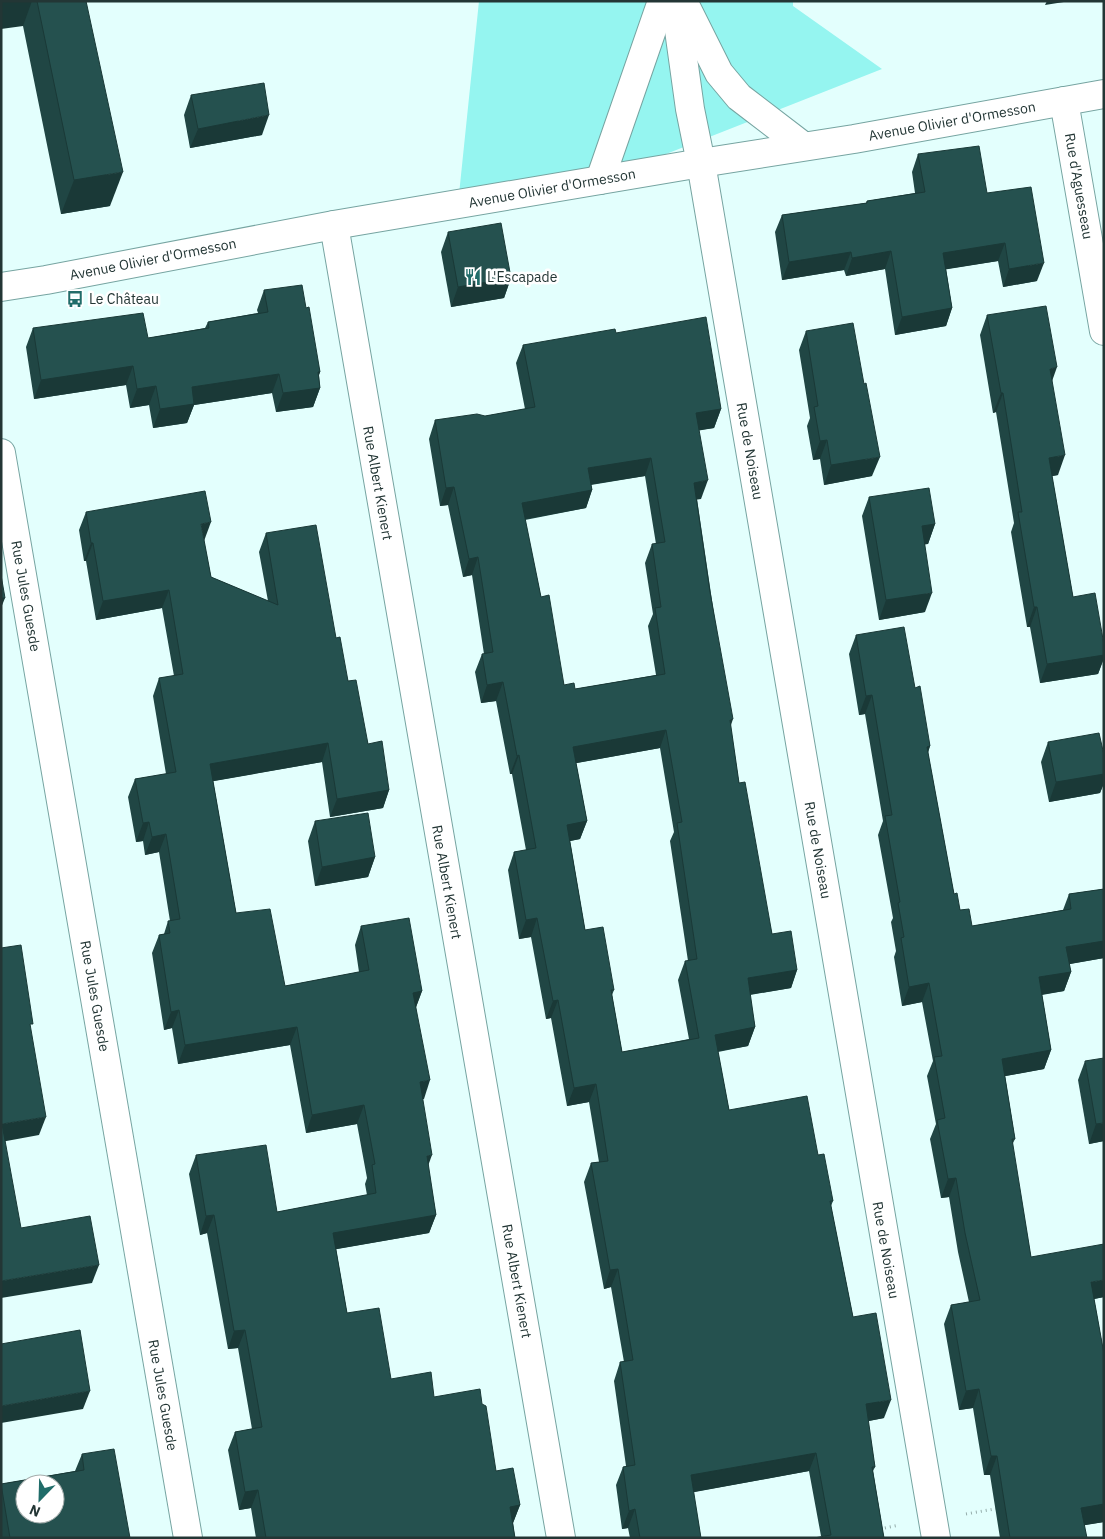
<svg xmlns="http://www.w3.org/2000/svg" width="1105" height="1539" viewBox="0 0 1105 1539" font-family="'IBM Plex Sans',sans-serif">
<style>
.green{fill:#95f5f0}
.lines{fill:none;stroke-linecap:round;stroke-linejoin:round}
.minor-casing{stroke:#76a4a1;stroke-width:30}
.major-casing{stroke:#76a4a1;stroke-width:30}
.path{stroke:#95adab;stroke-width:3;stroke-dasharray:1 4;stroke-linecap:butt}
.minor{stroke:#fff;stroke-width:28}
.major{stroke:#fff;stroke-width:28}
.wall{fill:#204644;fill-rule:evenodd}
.shaded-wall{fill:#1a3937}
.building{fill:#25514f;stroke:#1a3937;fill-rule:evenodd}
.labels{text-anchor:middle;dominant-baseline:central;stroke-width:5;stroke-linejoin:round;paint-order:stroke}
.street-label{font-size:14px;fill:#233635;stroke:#fff}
.poi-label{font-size:14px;fill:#233635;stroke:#fff;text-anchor:start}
</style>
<rect width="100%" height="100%" fill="#e3fffd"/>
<polygon class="green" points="479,1 793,1 793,6 882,69 600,180 458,204"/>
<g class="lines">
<g class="minor-casing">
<g id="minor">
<polyline points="675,1 690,109 701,163 936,1538"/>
<polyline points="683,1 719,73 739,97 803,146"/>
<polyline points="1064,101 1104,331"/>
<polyline points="600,180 662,1"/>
<polyline points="334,225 561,1538"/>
<polyline points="1,453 188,1538"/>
</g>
</g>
<g class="major-casing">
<polyline id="major" points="1,287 46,280 334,225 701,163 854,139 1104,94"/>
</g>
<g class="path">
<polyline points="966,1514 1000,1508"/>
<polyline points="880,1529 899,1525"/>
</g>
<use href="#minor" class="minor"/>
<use href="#major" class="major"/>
</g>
<g class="wall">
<polygon points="1,1 86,1 110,206 61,214 23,26"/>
<polygon points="191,95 262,135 190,148 184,115"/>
<polygon points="918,154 987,193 1037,281 1003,287 998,261 946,269 952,308 946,326 895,335 885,269 846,276 844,270 782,280 775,232 782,215 866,203 867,201 915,193 912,172"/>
<polygon points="448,232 511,278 504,298 451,307 441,252"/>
<polygon points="264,290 306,308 320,372 319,375 320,388 313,407 276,412 272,393 194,405 187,423 153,428 149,405 130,408 126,385 34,399 26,347 33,328 148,338 205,328 208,322 258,313 257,310"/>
<polygon points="987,315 1052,381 1058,475 1052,476 1073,597 1104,655 1104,658 1098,674 1040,683 1030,627 1027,627 1011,532 1014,523 996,412 993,413 980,335"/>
<polygon points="806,331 872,476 824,485 820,459 813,460 807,426 810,418 799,350"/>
<path d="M616 333 721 409 714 428 699 430 701 499H697L739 783 772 934 797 970 791 988 750 995 755 1027 748 1046 718 1052 729 1110 818 1155 833 1201 831 1206 853 1317 884 1418 868 1421 875 1467 873 1471 884 1538 821 1536 809 1471 693 1492 701 1538H630L628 1528 622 1529 616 1485 623 1467 626 1466 614 1381 620 1362H624L611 1287 604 1289 584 1182 591 1163 599 1162 589 1102 567 1106 551 1018 546 1019 531 937 519 939 508 870 514 852 526 850 512 774H510L496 701 481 703 475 672 482 654H484L472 575 463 577 448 505 440 506 429 439 435 420 485 416 525 409 516 363 523 345ZM645 476 656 544H652L645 563 653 614 648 626 656 675 575 689 564 685 541 597 525 520 586 508 592 490 591 485ZM660 748 674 832 670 841 688 961H685L678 980 689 1039 622 1052 612 995 614 990 585 930 570 841 580 839 587 821 576 763Z"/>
<polygon points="869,497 935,524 928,544 925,544 925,612 879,620 862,516"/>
<polygon points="86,512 204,541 211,577 268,601 259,552 266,533 336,638 348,681 368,744 389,790 383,808 330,817 322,762 213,781 236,913 285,986 359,972 355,945 361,926 422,991 416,1007 424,1099 422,1099 428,1165 436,1215 429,1233 336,1249 347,1313 391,1379 434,1397 496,1471 520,1505 513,1523 515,1538 256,1538 251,1508 239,1510 228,1450 235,1432 252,1429 238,1348 228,1349 207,1233 200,1235 189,1174 196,1155 277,1212 367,1195 365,1184 367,1178 357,1124 306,1133 290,1045 178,1064 172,1028 164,1030 152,953 159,935 164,934 168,921 170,921 159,852 145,855 143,841 136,842 128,797 135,779 166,774 153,696 159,678 174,676 162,608 96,620 86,561 84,561 79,530"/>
<polygon points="856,635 915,688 930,746 928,753 954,894 960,910 972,926 1063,910 1069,894 1104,889 1104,958 1069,964 1071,972 1064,991 1042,995 1051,1050 1044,1069 1005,1076 1015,1139 1012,1145 1031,1257 1104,1297 1094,1299 1104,1354 1104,1522 1084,1525 1087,1538 1000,1538 990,1475 984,1475 973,1408 959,1410 944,1324 951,1305 969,1302 958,1252 949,1197 941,1198 930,1139 936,1124 927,1076 933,1061 922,1002 902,1006 894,957 896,951 891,922 893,918 878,835 883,821 865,714 859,715 849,654"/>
<polygon points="1048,742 1104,755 1104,783 1100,793 1049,802 1041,762"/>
<polygon points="315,821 375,857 368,877 315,886 308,841"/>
<polygon points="1085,1061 1104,1141 1089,1144 1078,1080"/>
<polygon points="82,1454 130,1538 1,1538 1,1484 75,1471"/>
</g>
<g class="shaded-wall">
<polygon points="1,1 32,1 23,26 1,29"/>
<polygon points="1047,1 1070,1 1045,5"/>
<polygon points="269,115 262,135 190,148 198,129"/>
<polygon points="123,172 110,206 61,214 74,180"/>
<polygon points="1005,243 998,261 936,271 943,253"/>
<polygon points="891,251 885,269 846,276 852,258"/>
<polygon points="851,252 844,270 782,280 789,262"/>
<polygon points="1044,263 1037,281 1003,287 1009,269"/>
<polygon points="511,278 504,298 451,307 458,287"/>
<polygon points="952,308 946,326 895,335 902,317"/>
<polygon points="133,366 126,385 34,399 41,380"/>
<polygon points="1057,367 1050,387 1050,369"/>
<polygon points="318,372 320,372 314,389 320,388 313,407 276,412 283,393"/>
<polygon points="279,374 272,393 194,405 187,423 153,428 160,409 192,387"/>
<polygon points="156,386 149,405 130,408 137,389"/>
<polygon points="1001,393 1003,393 996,412 993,413"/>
<polygon points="721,409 714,428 690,432 696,413"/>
<polygon points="827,440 820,459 813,460 820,441"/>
<polygon points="1065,455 1058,475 1042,478 1049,458"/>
<polygon points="880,457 872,476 824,485 831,465"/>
<polygon points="651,458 645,476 581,486 588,468"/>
<polygon points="708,480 701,499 688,501 694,483"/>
<polygon points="454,487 448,505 440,506 446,488"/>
<polygon points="592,490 586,508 515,521 522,503"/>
<polygon points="211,522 204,541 201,524"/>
<polygon points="935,524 928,544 915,546 922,526"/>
<polygon points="91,543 93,543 86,561 84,561"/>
<polygon points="478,557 472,575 463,577 469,559"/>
<polygon points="169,590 162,608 96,620 103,601"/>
<polygon points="932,593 925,612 879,620 886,600"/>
<polygon points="1,598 5,598 1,608"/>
<polygon points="1034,607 1037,607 1030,627 1027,627"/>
<polygon points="1104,655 1104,658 1098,674 1040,683 1047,664"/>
<polygon points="503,682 496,701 481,703 487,685"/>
<polygon points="872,695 865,714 859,715 866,696"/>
<polygon points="733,719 727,737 730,720"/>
<polygon points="666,730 660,748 566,765 573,747"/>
<polygon points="328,743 322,762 203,783 210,764"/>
<polygon points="930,746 923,765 927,747"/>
<polygon points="519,755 512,774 510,774 517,756"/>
<polygon points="1104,774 1104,783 1100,793 1049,802 1056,782"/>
<polygon points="389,790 383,808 330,817 337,799"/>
<polygon points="587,821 580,839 560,843 567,825"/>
<polygon points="149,822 143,841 136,842 143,823"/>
<polygon points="166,834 159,852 145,855 152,837"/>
<polygon points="375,857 368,877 315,886 322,867"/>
<polygon points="537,918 531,937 519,939 526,920"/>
<polygon points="1104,941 1104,958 1059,966 1066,947"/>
<polygon points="797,970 791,988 741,996 748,978"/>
<polygon points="1071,972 1064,991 1032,996 1039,977"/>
<polygon points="929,983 922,1002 902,1006 909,987"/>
<polygon points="422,991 415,1010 413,993"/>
<polygon points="558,1000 551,1018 546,1019 553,1001"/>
<polygon points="179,1010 172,1028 164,1030 171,1012"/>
<polygon points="297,1027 290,1045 178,1064 185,1045"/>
<polygon points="755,1027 748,1046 708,1053 715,1035"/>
<polygon points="1051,1050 1044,1069 995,1078 1002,1059"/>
<polygon points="430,1080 424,1099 413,1101 420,1082"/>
<polygon points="596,1084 589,1102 567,1106 574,1088"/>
<polygon points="364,1105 357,1124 306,1133 312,1115"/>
<polygon points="46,1117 39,1135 1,1142 2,1124"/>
<polygon points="1104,1123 1104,1141 1089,1144 1096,1124"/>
<polygon points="432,1155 425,1174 427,1156"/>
<polygon points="956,1178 949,1197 941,1198 948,1179"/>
<polygon points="214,1215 207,1233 200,1235 206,1216"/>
<polygon points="436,1215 429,1233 326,1251 333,1233"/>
<polygon points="99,1265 92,1283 1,1298 1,1281"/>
<polygon points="618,1269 611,1287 604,1289 610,1270"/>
<polygon points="1104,1280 1104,1297 1084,1301 1091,1282"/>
<polygon points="245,1330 238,1348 228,1349 234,1331"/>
<polygon points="979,1389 973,1408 959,1410 966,1391"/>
<polygon points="90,1391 83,1409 1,1423 1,1406"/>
<polygon points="891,1400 884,1418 859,1423 866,1404"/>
<polygon points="816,1453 809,1471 684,1494 691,1475"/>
<polygon points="991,1456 997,1456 990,1475 984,1475"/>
<polygon points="258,1490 251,1508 239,1510 245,1492"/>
<polygon points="1104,1504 1104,1522 1074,1527 1081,1508"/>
<polygon points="520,1505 513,1523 510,1507"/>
<polygon points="635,1509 628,1528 622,1529 629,1511"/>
</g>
<g class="building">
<polygon points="37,1 86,1 123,172 74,180"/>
<polygon points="264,83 269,115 198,129 191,95"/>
<polygon points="979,146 987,193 1031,187 1044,263 1009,269 1005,243 943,253 952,308 902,317 891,251 852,258 851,252 789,262 782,215 867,203 867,201 925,192 918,154"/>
<polygon points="501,223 511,278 458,287 448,232"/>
<polygon points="302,285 306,308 309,307 320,372 318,372 320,388 283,393 279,374 192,387 194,404 160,409 156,386 137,389 133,366 41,380 33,328 143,313 148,338 209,328 208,322 268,312 264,290"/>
<polygon points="1046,306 1057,367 1050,369 1065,455 1049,458 1073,597 1095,593 1104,645 1104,655 1047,664 1037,607 1034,607 1018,512 1022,512 1003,393 1001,393 987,315"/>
<path d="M706 317 721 409 696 413 708 480 694 483 710 592 733 719 730 720 739 783 745 782 772 934 791 931 797 970 748 978 755 1027 715 1035 729 1110 807 1096 818 1155 824 1154 833 1201H830L853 1317 876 1313 891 1400 866 1404 875 1467H872L884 1538H814L831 1535 816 1453 691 1475 701 1538H640L635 1509 629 1511 623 1467 635 1465 620 1362 633 1360 618 1269 610 1270 591 1163 608 1161 596 1084 574 1088 558 1000 553 1001 537 918 526 920 514 852 536 848 519 755 517 756 503 682 487 685 482 654 493 652 478 557 469 559 454 487 446 488 435 420 477 414 485 416 535 407 523 345 615 329 616 333ZM651 458 665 542 652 544 661 607 655 608 665 674 575 689 574 683 564 685 549 595 541 597 522 503 592 490 588 468ZM666 730 682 822 677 823 697 959 685 961 699 1038 622 1052 611 990H614L603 927 585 930 567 825 587 821 573 747Z"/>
<polygon points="853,323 864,384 866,383 880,457 831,465 827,440 820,441 814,407 818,406 806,331"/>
<polygon points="929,488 935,524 922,526 932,593 886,600 869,497"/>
<polygon points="205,491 211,522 201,524 211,577 278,605 266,533 316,525 336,638 340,637 348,681 356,680 368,744 382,741 389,790 337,799 328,743 210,764 236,913 270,909 285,986 369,970 361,926 409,918 422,991 413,993 430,1080 420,1082 432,1155 427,1156 436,1215 333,1233 347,1313 379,1308 391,1379 431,1372 434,1397 480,1389 482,1404 486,1406 496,1471 513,1468 520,1505 510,1507 515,1538 266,1538 258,1490 245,1492 235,1432 262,1427 245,1330 234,1331 214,1215 206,1216 196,1155 266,1145 277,1212 376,1193 372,1165 375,1164 364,1105 312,1115 297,1027 185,1045 179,1010 171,1012 159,935 170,933 168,921 180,919 166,834 152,837 149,822 143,823 135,779 176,772 159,678 183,674 169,590 103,601 93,543 91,543 86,512"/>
<polygon points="1,575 5,598 1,598"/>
<polygon points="904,627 915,688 920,686 930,746 927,747 954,894 957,893 960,910 969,909 972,926 1071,909 1069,894 1104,889 1104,941 1066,947 1071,972 1039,977 1051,1050 1002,1059 1015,1139 1012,1139 1031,1257 1104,1244 1104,1280 1091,1282 1104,1354 1104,1504 1081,1508 1087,1538 1010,1538 997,1456 991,1456 979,1389 966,1391 951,1305 980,1300 965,1233 956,1178 948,1179 937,1120 945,1118 934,1057 942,1056 929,983 909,987 901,938 904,937 898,903 900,902 885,816 892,815 872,695 866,696 856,635"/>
<polygon points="1099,733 1104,755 1104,774 1056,782 1048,742"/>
<polygon points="368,813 375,857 322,867 315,821"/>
<polygon points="21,945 33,1024 30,1024 46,1117 2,1124 21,1228 90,1216 99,1265 1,1281 1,948"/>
<polygon points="1104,1058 1104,1123 1096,1124 1085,1061"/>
<polygon points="80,1330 90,1391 1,1406 1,1344"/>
<path d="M114 1449 130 1538H10L1 1484 84 1470 82 1454ZM25 1484H55V1514H25Z"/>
</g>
<defs>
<g id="restaurant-bare" transform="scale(1.35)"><path d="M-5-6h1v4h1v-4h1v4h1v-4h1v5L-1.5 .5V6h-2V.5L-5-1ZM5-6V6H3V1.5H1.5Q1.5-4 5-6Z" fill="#206c69" stroke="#fff" stroke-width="2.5" paint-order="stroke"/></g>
<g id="bus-bare" transform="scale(1.35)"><path d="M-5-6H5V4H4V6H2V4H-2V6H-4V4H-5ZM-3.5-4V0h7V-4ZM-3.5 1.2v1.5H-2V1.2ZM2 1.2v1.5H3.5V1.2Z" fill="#206c69" stroke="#fff" stroke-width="2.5" paint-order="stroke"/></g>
</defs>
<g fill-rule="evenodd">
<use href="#restaurant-bare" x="473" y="277"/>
<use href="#bus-bare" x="75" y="299"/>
</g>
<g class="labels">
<g class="street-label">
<text transform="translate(952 121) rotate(-10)">Avenue Olivier d'Ormesson</text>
<text transform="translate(1079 186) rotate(80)">Rue d'Aguesseau</text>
<text transform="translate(552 188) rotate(-10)">Avenue Olivier d'Ormesson</text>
<text transform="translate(153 259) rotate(-11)">Avenue Olivier d'Ormesson</text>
<text transform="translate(750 451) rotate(80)">Rue de Noiseau</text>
<text transform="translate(378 483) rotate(80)">Rue Albert Kienert</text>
<text transform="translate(26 596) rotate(80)">Rue Jules Guesde</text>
<text transform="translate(818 850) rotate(80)">Rue de Noiseau</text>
<text transform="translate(447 882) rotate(80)">Rue Albert Kienert</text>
<text transform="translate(95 996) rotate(80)">Rue Jules Guesde</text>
<text transform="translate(886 1250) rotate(80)">Rue de Noiseau</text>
<text transform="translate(517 1281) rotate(80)">Rue Albert Kienert</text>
<text transform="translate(163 1395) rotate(80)">Rue Jules Guesde</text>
</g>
<g class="poi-label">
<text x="487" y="277">L'Escapade</text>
<text x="89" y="299">Le Château</text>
</g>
</g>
<rect width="1105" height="1539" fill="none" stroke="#233635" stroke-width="5"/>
<g transform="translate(40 1499) rotate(203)"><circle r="24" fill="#ffffff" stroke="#a7afae"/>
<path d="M0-4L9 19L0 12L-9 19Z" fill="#206c69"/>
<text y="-8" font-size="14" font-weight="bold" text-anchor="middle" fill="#233635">N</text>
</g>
</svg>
